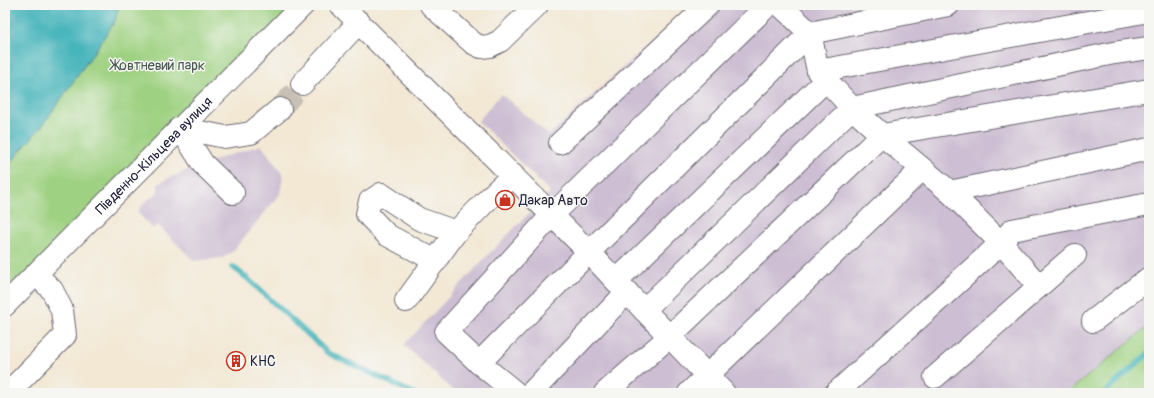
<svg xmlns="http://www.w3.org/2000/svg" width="1154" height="398" viewBox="0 0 1154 398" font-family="Pangolin,sans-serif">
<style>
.industrial{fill:#cdbed3}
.green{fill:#9ed181;stroke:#607a5e}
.water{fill:#44b4bb;stroke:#336b7b}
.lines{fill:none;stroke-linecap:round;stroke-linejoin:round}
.stream{stroke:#44b4bb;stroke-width:5.5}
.minor-tunnel{stroke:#c9c0b5;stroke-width:22;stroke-dasharray:22 11;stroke-linecap:butt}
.minor-casing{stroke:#6b6771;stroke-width:24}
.major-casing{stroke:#6b6771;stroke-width:24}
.minor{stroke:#fff;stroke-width:22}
.major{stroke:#fff;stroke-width:22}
.labels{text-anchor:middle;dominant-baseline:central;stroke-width:3;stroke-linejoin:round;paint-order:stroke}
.park-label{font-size:14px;fill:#475750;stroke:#f6f6f2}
.street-label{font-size:14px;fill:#22223b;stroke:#f6f6f2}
.poi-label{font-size:14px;fill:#22223b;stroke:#f6f6f2;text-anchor:start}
</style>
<rect width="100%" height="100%" fill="#f6f6f2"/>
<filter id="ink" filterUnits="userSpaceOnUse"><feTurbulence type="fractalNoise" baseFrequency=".025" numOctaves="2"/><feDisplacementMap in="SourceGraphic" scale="8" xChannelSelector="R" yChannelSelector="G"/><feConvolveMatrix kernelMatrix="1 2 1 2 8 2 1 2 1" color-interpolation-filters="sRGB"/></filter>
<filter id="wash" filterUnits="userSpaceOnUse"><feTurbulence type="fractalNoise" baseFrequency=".012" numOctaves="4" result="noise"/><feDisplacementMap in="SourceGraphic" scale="16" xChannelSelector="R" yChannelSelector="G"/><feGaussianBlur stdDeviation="0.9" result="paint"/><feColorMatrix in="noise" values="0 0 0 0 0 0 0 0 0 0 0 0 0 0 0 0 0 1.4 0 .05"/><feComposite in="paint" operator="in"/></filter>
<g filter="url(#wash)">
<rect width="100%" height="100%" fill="#f3e8d4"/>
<g class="industrial">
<polygon points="692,5 1149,5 1149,326 1067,393 456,393 404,345 487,256 550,192 478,121 501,94 549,135"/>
<polygon points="261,145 283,174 280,194 232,252 222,258 194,261 158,225 153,229 137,212 144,203 158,192 158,184 173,176 203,164"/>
</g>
<g class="green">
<polygon points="119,5 302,5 5,305 5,169 41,127 90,58 115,21"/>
<polygon points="1149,326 1149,393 1067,393 1141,332"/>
</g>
<polygon class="water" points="5,5 119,5 115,21 90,58 41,127 5,169"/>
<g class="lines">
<g class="stream">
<polyline points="233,267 248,279 328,353 413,393"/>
<polyline points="1104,393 1149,353"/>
</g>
</g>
</g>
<g filter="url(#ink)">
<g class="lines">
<polyline class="minor-tunnel" points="280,109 302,84"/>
<g class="minor-casing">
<g id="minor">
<polyline points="341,5 589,252 616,281 724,393"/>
<polyline points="431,5 473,43 481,47 490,46 500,41 537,5"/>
<polyline points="780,5 810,33 818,71 852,108 1114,53 1149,48"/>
<polyline points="818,71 1149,11"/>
<polyline points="302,84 359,22"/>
<polyline points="1149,90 882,135 950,192 1149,149"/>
<polyline points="180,128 225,137 251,133 280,109"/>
<polyline points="180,128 203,164 233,193"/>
<polyline points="560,143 708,5"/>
<polyline points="950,192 1001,243 1039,286"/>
<polyline points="436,261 387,235 367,214 370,201 381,194 419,219 456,232"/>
<polyline points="616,281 826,80"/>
<polyline points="406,301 456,232 493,194 513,175"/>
<polyline points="1093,321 1149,278"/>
<polyline points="479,363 589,252 810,33 948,5"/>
<polyline points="935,377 1075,255"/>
<polyline points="8,393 65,335 62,310 52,290 36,274"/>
<polyline points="516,393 479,363 446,332 552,215 768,5"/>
<polyline points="531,393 627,292"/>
<polyline points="605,393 669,337 882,135 852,108 644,310"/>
<polyline points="689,393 922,169"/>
<polyline points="836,393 1001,243 1012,230 1149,204"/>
</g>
</g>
<g class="major-casing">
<g id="major">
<path id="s1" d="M5 305 303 5"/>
</g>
</g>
<use href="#minor" class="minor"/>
<use href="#major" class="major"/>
</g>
</g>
<defs>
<g id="shop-ring" transform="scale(1)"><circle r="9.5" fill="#f6f6f2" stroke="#c8321e" stroke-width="1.5"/><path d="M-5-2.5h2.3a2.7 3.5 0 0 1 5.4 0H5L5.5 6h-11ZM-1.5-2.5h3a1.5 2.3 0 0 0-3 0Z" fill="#c8321e"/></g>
<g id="building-ring" transform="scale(1)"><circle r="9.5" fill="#f6f6f2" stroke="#c8321e" stroke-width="1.5"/><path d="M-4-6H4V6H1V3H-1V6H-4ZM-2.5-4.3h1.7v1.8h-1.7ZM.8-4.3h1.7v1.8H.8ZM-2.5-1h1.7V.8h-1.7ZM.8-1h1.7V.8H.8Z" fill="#c8321e"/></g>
</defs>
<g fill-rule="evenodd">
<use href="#shop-ring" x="505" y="200"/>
<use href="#building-ring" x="236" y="361"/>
</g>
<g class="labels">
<g class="park-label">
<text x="158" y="65">Жовтневий парк</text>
</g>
<g class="street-label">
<text stroke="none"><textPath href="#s1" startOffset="211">Південно-Кільцева вулиця</textPath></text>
</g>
<g class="poi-label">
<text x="519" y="200">Дакар Авто</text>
<text x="250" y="361">КНС</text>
</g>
</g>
<rect width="1154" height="398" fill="none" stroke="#f6f6f2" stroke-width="20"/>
</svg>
